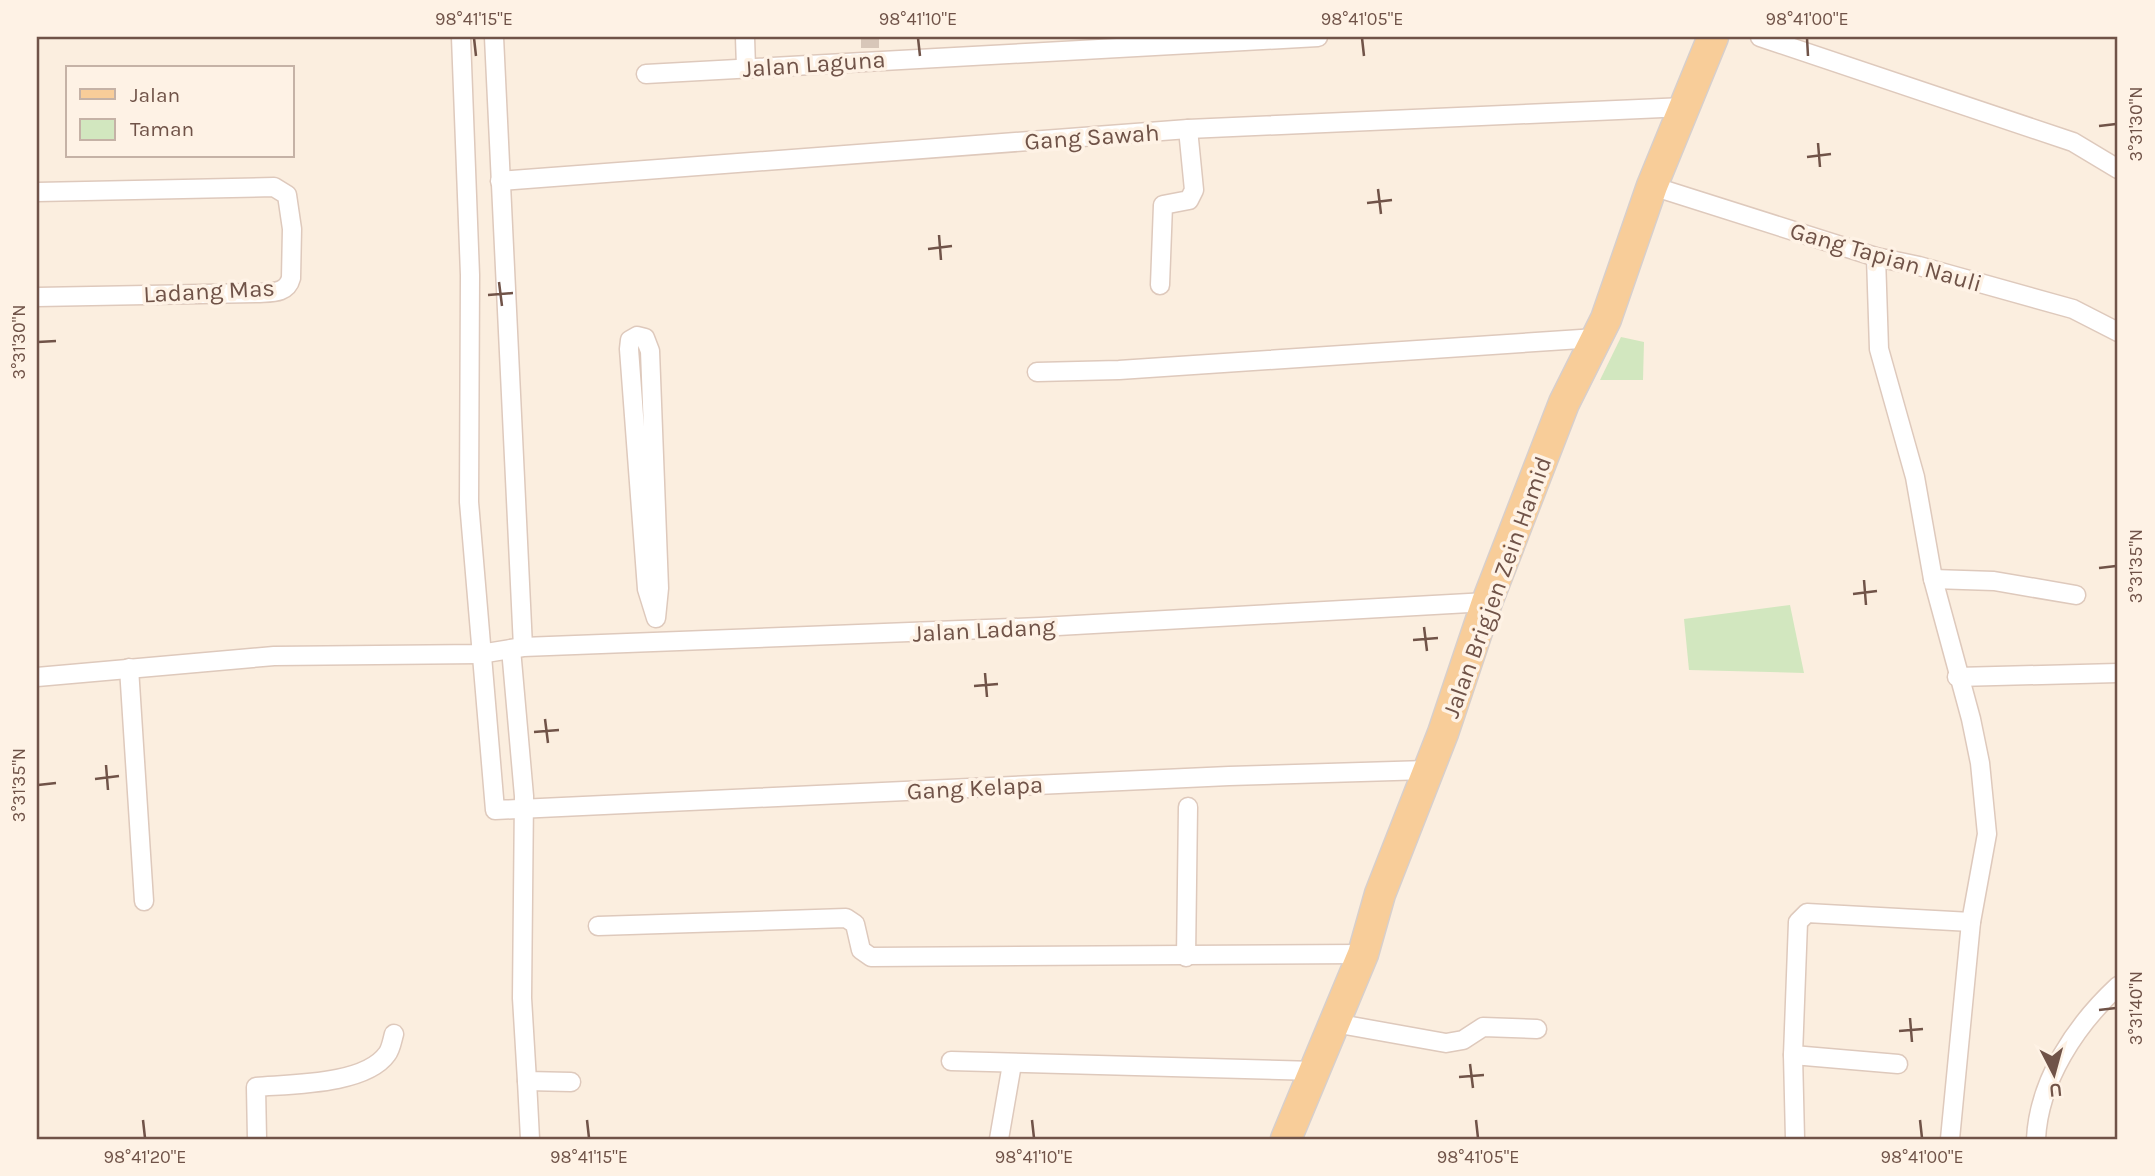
<svg xmlns="http://www.w3.org/2000/svg" width="2155" height="1176" viewBox="0 0 2155 1176" font-family="Karla,sans-serif">
<style>
.green{fill:#d2e7bf}
.lines{fill:none;stroke-linecap:round;stroke-linejoin:round}
.street-tunnel{stroke:#d8c7b9;stroke-width:18;stroke-dasharray:18 9;stroke-linecap:butt}
.street-casing{stroke:#dec9bc;stroke-width:21}
.primary-casing{stroke:#d7cfcc;stroke-width:33}
.street{stroke:#fff;stroke-width:18}
.primary{stroke:#f8cd99;stroke-width:30}
.ticks{fill:none;stroke:#705348;stroke-width:2.5}
.labels{text-anchor:middle;dominant-baseline:central;stroke-width:7;stroke-linejoin:round;paint-order:stroke}
.street-label{font-size:24px;fill:#705348;stroke:#fef2e5}
.neatline{fill:none;stroke:#705348;stroke-width:2.5}
.ticks-label{font-size:18px;text-anchor:middle;fill:#705348}
</style>
<rect width="100%" height="100%" fill="#fbeedf"/>
<g class="green">
<polygon points="1621,337 1644,342 1643,380 1600,380"/>
<polygon points="1790,605 1804,673 1689,670 1684,619"/>
</g>
<g class="lines">
<polyline class="street-tunnel" points="870,37 870,48"/>
<g class="street-casing">
<g id="street">
<polyline points="461,37 470,275 469,502 495,810 1229,776 1427,770"/>
<polyline points="494,37 523,647"/>
<polyline points="745,37 746,68"/>
<polyline points="1760,37 2073,142 2118,169"/>
<polyline points="646,74 1318,37"/>
<polyline points="500,181 1188,129 1685,107"/>
<polyline points="1652,186 1876,257 1919,266 2073,309 2118,332"/>
<path d="M37 192 274 187 287 195 292 229 291 278C287 294 271 292 257 293L37 297"/>
<polyline points="1876,257 1879,349 1915,477 1933,579 1971,719 1980,763 1987,834 1971,922 1950,1139"/>
<polyline points="1160,285 1163,205 1189,200 1194,190 1188,129"/>
<polygon points="637,336 645,338 650,351 659,588 656,618 647,589 629,349 630,340"/>
<polyline points="1037,372 1119,370 1596,338"/>
<polyline points="1933,579 1994,581 2076,595"/>
<polyline points="511,649 524,796 522,998 527,1081 571,1082"/>
<polyline points="129,668 144,901"/>
<polyline points="37,677 274,656 480,654 523,647 1040,627 1487,602"/>
<polyline points="1957,677 2118,673"/>
<polyline points="598,926 846,918 855,924 861,950 871,957 1363,954"/>
<polyline points="1186,957 1188,807"/>
<polyline points="1334,1023 1446,1043 1463,1040 1483,1027 1537,1029"/>
<polyline points="1793,1055 1898,1064"/>
<polyline points="951,1061 1315,1071"/>
<polyline points="527,1081 530,1139"/>
<path d="M257 1139 256 1087C290 1084 365 1085 387 1054 391 1049 392 1041 394 1034"/>
<polyline points="999,1139 1012,1064"/>
<polyline points="1795,1139 1793,1055 1798,922 1807,913 1971,922"/>
<path d="M2036 1139C2039 1080 2076 1025 2118 986"/>
</g>
</g>
<g class="primary-casing">
<polyline id="primary" points="1286,1139 1363,954 1380,894 1443,733 1487,602 1564,403 1606,319 1652,186 1713,37"/>
</g>
<use href="#street" class="street"/>
<use href="#primary" class="primary"/>
</g>
<path class="ticks" d="M474 38 476 56M918 38 920 56M1362 38 1364 56M1807 38 1808 56M2099 126 2116 124M1818 143 1820 167M1807 157 1831 154M1378 189 1381 214M1367 203 1392 200M939 235 941 260M928 249 952 246M499 282 502 306M488 295 513 293M38 342 56 341M2099 568 2116 566M1864 580 1866 605M1853 594 1877 591M1424 627 1427 651M1413 640 1438 638M985 673 987 697M974 686 998 684M545 719 548 743M534 732 559 730M106 765 108 790M95 779 119 776M38 785 56 783M2099 1010 2116 1008M1910 1018 1912 1042M1899 1031 1923 1029M1470 1064 1473 1088M1459 1077 1484 1075M143 1120 145 1138M587 1120 589 1138M1032 1120 1034 1138M1476 1120 1478 1138M1920 1120 1922 1138"/>
<g class="labels">
<g class="street-label">
<text transform="translate(814 64) rotate(-4)">Jalan Laguna</text>
<text transform="translate(1092 137) rotate(-4)">Gang Sawah</text>
<text transform="translate(1886 257) rotate(16)">Gang Tapian Nauli</text>
<text transform="translate(209 291) rotate(-3)">Ladang Mas</text>
<text transform="translate(1497 587) rotate(-70)">Jalan Brigjen Zein Hamid</text>
<text transform="translate(984 630) rotate(-3)">Jalan Ladang</text>
<text transform="translate(975 788) rotate(-3)">Gang Kelapa</text>
</g>
</g>
<rect width="2155" height="1176" fill="none" stroke="#fef2e5" stroke-width="77"/>
<rect x="66" y="66" width="228" height="91" fill="#fef2e5" stroke="#c5b2a6" stroke-width="2"/>
<rect x="80" y="89" width="35" height="10" fill="#f8cd99" stroke="#c5b2a6" stroke-width="2"/>
<text x="130" y="102" font-size="21" fill="#705348">Jalan</text>
<rect x="80" y="119" width="35" height="21" fill="#d2e7bf" stroke="#c5b2a6" stroke-width="2"/>
<text x="130" y="136" font-size="21" fill="#705348">Taman</text>
<g transform="translate(2054 1074) rotate(174)" stroke="#fef2e5" stroke-width="5" paint-order="stroke">
<path d="M0-5L12 26L0 18L-12 26Z" fill="#705348"/>
<text y="-10" font-size="19" font-weight="bold" text-anchor="middle" fill="#705348">U</text>
</g>
<rect x="38" y="38" width="2078" height="1100" class="neatline"/>
<g class="ticks-label">
<text x="474" y="25">98°41'15"E</text>
<text x="918" y="25">98°41'10"E</text>
<text x="1362" y="25">98°41'05"E</text>
<text x="1807" y="25">98°41'00"E</text>
<text transform="translate(2136 124) rotate(-90)" y="6">3°31'30"N</text>
<text transform="translate(19 342) rotate(-90)" y="6">3°31'30"N</text>
<text transform="translate(2136 566) rotate(-90)" y="6">3°31'35"N</text>
<text transform="translate(19 785) rotate(-90)" y="6">3°31'35"N</text>
<text transform="translate(2136 1008) rotate(-90)" y="6">3°31'40"N</text>
<text x="145" y="1163">98°41'20"E</text>
<text x="589" y="1163">98°41'15"E</text>
<text x="1034" y="1163">98°41'10"E</text>
<text x="1478" y="1163">98°41'05"E</text>
<text x="1922" y="1163">98°41'00"E</text>
</g>
</svg>
